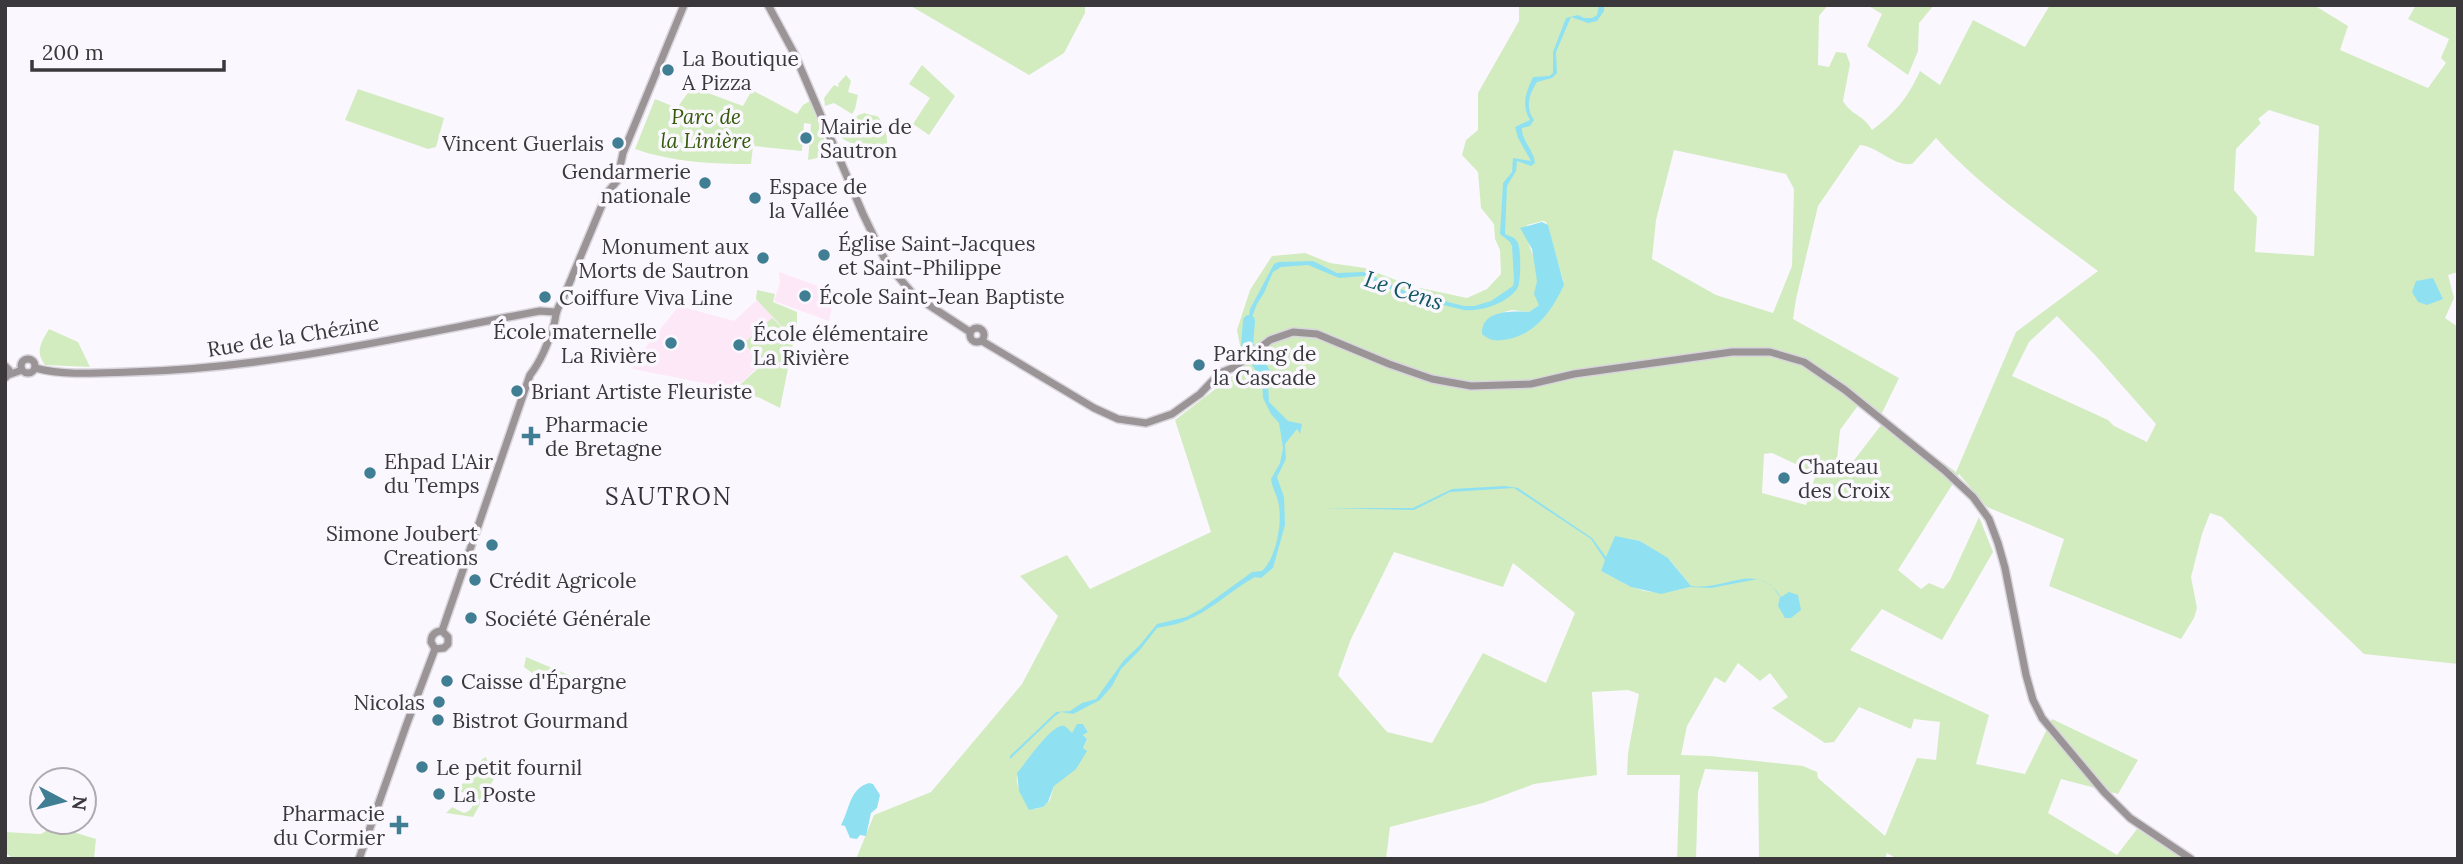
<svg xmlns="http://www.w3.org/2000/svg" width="2463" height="864" viewBox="0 0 2463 864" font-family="Lora,serif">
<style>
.education{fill:#fde8f7}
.green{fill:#d2ecc0;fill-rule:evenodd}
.water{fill:#8fe1f1}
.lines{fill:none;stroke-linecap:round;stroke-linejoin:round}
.stream{stroke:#8fe1f1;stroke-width:2}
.river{stroke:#8fe1f1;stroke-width:12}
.secondary-casing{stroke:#d8d5dc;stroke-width:10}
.secondary{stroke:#9a9497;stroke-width:7}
.poi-dot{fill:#407e93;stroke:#fbf7ff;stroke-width:2.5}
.labels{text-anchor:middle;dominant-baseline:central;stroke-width:7;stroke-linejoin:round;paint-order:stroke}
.poi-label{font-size:21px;fill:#3a383b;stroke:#fbf7ff;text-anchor:start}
.park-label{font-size:21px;font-style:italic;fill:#345a09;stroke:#fbf7ff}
.street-label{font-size:21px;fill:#3a383b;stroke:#fbf7ff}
.water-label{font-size:23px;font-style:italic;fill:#105763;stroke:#fbf7ff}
.quarter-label{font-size:24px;letter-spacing:2px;fill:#353238;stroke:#fbf7ff}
</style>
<rect width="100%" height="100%" fill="#fbf7ff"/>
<g class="education">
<polygon points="779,272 835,292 829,321 774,301 780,283"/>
<polygon points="758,299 788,335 787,341 734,389 633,369 632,364 679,306 734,321"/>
</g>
<g class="green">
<polygon points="909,5 1085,5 1085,13 1064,53 1029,75"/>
<path d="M1519 5H1828L1819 16 1818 65 1829 67 1836 52 1846 53 1850 64 1843 101C1854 118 1862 113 1872 130 1896 112 1907 99 1920 71L1940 85 1973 20 2025 47 2050 5H2318L2317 7 2348 26 2340 50 2428 88 2446 63 2441 58 2449 39 2408 19 2416 5H2458V272L2448 275 2454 298 2445 318 2458 327V664L2364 654 2222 517 2210 513 2202 534 2191 577 2197 608 2194 618 2181 639 2049 586 2064 539 1987 507 1959 474 1898 570 1921 589 1929 583 1943 589 1950 580 1979 517 1993 552 1942 640 1882 609 1850 650 1989 715 1976 764 2025 774 2052 719 2138 760 2118 794 2061 779 2048 813 2117 855 2137 829 2184 859H1897L1887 853 1885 859H1759L1758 772 1705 769 1698 792 1696 859H1677L1680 775H1627L1628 753 1639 694 1628 690 1592 692 1597 775 1534 784 1483 803 1390 827 1386 859H856L874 815 931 792 1022 684 1058 616 1020 576 1067 555 1090 589 1211 532 1175 420 1244 367 1237 330 1250 290 1272 256 1305 253 1330 263 1365 268 1411 286 1467 298 1487 289 1501 274 1500 250 1495 239 1494 224 1481 208 1478 172 1462 155 1466 140 1478 130V93L1519 21ZM2269 110 2319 126 2314 256 2255 252 2257 217 2234 190 2236 149 2261 123 2258 119ZM1936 138C1983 190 2042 229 2098 271L2016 332 1956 472 1885 420 1848 468 1837 460 1840 430 1862 400 1881 415 1899 378 1793 319 1796 299 1818 206 1860 145C1879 147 1892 166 1912 164ZM1674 150 1786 174 1794 189 1792 266 1773 313 1716 295 1652 259 1656 220ZM1543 221 1546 222 1563 280 1548 312 1529 330 1504 312 1512 310 1529 312 1539 305C1538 292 1538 277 1535 264 1533 251 1524 238 1527 225ZM2057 316 2095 355 2156 424 2147 442 2114 426 2108 420 2012 376 2029 342ZM1772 453 1806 469 1815 477 1806 505 1762 493 1764 454ZM1615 537 1640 541 1670 560 1690 585 1689 587C1649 599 1637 590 1601 571ZM1394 552 1503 587 1513 563 1575 613 1546 683 1483 653 1432 743 1387 732 1338 675 1351 639ZM1738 663 1760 681 1770 673 1788 697 1772 708 1825 743 1834 742 1859 707 1911 729 1914 719 1940 722 1936 760 1917 758 1885 836 1818 778 1817 772 1803 766 1710 756 1681 755 1687 726 1715 677 1725 683ZM1084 725 1088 732 1083 735 1087 739 1083 748 1054 786 1050 800 1043 807 1035 809C1027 800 1015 790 1017 776 1018 771 1046 735 1052 732 1056 730 1064 730 1069 729V732L1072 733Z"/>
<polygon points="1867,5 1934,5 1919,23 1918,51 1908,75 1867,46 1882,14"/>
<polygon points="922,65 955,96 929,135 913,124 930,98 909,84"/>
<polygon points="846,75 851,81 848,92 858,95 855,109 852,114 834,103 825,106 824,98 834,85 839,87 838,84"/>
<path d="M692 87 743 106 752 90 797 114 803 105 810 101C813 111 831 147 824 154 821 158 812 159 808 160L811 124 804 123 802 151 753 146 751 164C712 164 672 162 635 149L655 99 677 108Z"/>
<polygon points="358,89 444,118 436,147 428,149 345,120"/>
<path d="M865 113C866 114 876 116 877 116 884 121 888 137 887 145 873 145 852 148 841 137L858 115Z"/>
<polygon points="757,290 775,294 773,302 797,312 797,324 780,408 760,398 734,390 763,364 744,343 772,318 788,333 756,299"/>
<path d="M49 329 78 342 90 367 45 365C35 351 41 343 49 329Z"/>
<polygon points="526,657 576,678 565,693 559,693 524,667"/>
<path d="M486 757 489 767 496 775 473 817 446 813 452 807 464 813C472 811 475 804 472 797L466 793 454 790 458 784 461 785C472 779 472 764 486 757Z"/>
<polygon points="57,827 96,839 94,859 13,859 5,852 5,832 41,834 51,828"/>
</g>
<g class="water">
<path d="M1599 5H1604V11L1597 21 1588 23 1571 17 1556 52 1557 73 1552 78 1537 82C1529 94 1525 108 1534 120L1530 126 1522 128C1521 140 1534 150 1535 163L1531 166 1517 161 1516 171 1507 186 1505 234C1510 236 1515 237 1518 243 1521 250 1521 279 1518 287 1509 303 1481 312 1464 310L1402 295 1364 276 1339 278 1308 265 1281 267 1273 272 1264 293 1257 304 1252 317 1251 335 1246 337 1250 309 1274 264 1278 262 1313 261 1337 273 1364 272 1405 291 1464 306H1474L1491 301 1513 286 1514 280 1512 246 1510 242 1500 234 1503 183 1512 172 1513 158 1531 161 1518 138 1515 127 1530 120C1521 105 1526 92 1533 77L1549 76 1553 73V52L1566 18 1578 15 1584 18H1592L1597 15Z"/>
<path d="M1542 222 1548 225 1564 285C1552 310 1537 333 1509 339 1498 341 1491 342 1482 334 1481 310 1512 311 1529 312L1539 305 1534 294 1537 281 1532 249 1520 228Z"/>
<polygon points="2433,278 2443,299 2427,305 2418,302 2412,292 2416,281"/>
<path d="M1259 358 1267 366 1269 402 1288 421 1302 424 1300 434 1297 429 1285 444 1286 459 1277 477 1284 497 1285 525 1273 568 1261 578 1255 577C1231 590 1211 611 1185 621 1176 625 1166 626 1157 628L1139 651 1121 669 1112 686 1100 700 1073 714 1061 712 1055 716 1010 759V756L1056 712 1070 711 1082 703 1096 699 1124 660 1139 646 1157 624 1186 617 1201 609 1252 572 1262 571C1276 558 1282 525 1279 506 1278 496 1272 489 1271 479L1280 463 1283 448 1279 423 1271 414 1263 398 1262 375 1256 360Z"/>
<path d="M1505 486 1518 488 1592 538 1606 557 1615 536 1640 541 1668 558 1691 586C1727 591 1756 560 1781 597L1789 592 1798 595 1801 610 1791 618H1785L1778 606 1780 597 1771 585 1758 579 1711 588 1690 587 1661 594 1631 587 1601 571 1605 560 1591 539 1514 488 1450 492 1414 510 1323 508H1413L1452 489Z"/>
<path d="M1077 724H1083L1088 732 1083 735 1087 739 1083 748 1087 751 1076 769 1054 786 1048 802 1043 807 1029 810 1019 791 1017 773C1025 764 1052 723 1064 726 1067 727 1071 732 1072 733Z"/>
<path d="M869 783 873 784 880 795 877 808 871 813 866 836 860 835 857 839 850 838 845 826 841 825C850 809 849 789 869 783Z"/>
</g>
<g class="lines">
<polyline class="stream" points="2458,183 2458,192"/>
<polyline class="river" points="1249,321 1247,345 1265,374"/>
<g class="secondary-casing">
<g id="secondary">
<polyline points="768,5 795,55 863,214 887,264 915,296 970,332"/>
<circle cx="977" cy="335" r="7"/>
<polyline points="982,341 1094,408 1118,419 1146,423 1172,414 1200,394 1220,373 1235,367 1270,340 1293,332 1317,334 1389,364 1432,379 1471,386 1531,384 1574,374 1732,352 1770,352 1804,362 1845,390 1944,470 1973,497 1989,519 1998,543 2005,568 2026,675 2033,700 2042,718 2104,792 2130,818 2191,859"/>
<circle cx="28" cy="366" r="7"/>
<polyline points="5,366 9,370 6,377"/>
<path d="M35 368C65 376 99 373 130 372 267 369 405 336 540 311L554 312"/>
<polyline points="8,375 22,370"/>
<path d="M442 631 530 375C541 361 547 345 553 328 557 316 554 312 562 301L607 193 617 181 623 153 684 5"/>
<polyline points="435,649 444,648 448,644 448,637 442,631"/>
<path d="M435 649 431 642C431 635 435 631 442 631"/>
<polyline points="359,859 406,726 435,649"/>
</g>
</g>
<use href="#secondary" class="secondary"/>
</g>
<g class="poi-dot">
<circle cx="668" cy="70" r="7"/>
<circle cx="806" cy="138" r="7"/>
<circle cx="618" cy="143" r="7"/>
<circle cx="705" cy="183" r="7"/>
<circle cx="755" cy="198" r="7"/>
<circle cx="824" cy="255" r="7"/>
<circle cx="763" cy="258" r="7"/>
<circle cx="805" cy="296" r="7"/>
<circle cx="545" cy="297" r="7"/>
<circle cx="671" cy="343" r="7"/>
<circle cx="739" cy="345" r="7"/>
<circle cx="1199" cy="365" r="7"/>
<circle cx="517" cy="391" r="7"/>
<path d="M527.5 425.5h7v7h7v7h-7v7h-7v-7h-7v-7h7z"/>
<circle cx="370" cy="473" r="7"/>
<circle cx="1784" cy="478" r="7"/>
<circle cx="492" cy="545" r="7"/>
<circle cx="475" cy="580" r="7"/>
<circle cx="471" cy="618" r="7"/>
<circle cx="447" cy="681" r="7"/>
<circle cx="439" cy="702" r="7"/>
<circle cx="438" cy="720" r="7"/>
<circle cx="422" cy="767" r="7"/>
<circle cx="439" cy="794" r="7"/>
<path d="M395.5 814.5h7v7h7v7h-7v7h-7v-7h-7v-7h7z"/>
</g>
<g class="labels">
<g class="poi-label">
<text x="682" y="58">La Boutique<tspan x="682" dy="24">A Pizza</tspan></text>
<text x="820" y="126">Mairie de<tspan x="820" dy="24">Sautron</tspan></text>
<text x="604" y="143" text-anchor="end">Vincent Guerlais</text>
<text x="691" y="171" text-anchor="end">Gendarmerie<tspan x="691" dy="24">nationale</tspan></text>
<text x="769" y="186">Espace de<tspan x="769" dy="24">la Vallée</tspan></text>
<text x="838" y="243">Église Saint-Jacques<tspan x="838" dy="24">et Saint-Philippe</tspan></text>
<text x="749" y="246" text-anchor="end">Monument aux<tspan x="749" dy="24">Morts de Sautron</tspan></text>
<text x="819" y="296">École Saint-Jean Baptiste</text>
<text x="559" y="297">Coiffure Viva Line</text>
<text x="657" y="331" text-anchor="end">École maternelle<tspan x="657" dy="24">La Rivière</tspan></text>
<text x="753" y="333">École élémentaire<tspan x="753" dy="24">La Rivière</tspan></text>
<text x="1213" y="353">Parking de<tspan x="1213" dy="24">la Cascade</tspan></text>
<text x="531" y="391">Briant Artiste Fleuriste</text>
<text x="545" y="424">Pharmacie<tspan x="545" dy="24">de Bretagne</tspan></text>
<text x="384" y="461">Ehpad L'Air<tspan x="384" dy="24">du Temps</tspan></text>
<text x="1798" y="466">Chateau<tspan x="1798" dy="24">des Croix</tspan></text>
<text x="478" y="533" text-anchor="end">Simone Joubert<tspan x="478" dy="24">Creations</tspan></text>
<text x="489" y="580">Crédit Agricole</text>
<text x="485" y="618">Société Générale</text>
<text x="461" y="681">Caisse d'Épargne</text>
<text x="425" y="702" text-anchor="end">Nicolas</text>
<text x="452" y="720">Bistrot Gourmand</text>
<text x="436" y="767">Le petit fournil</text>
<text x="453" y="794">La Poste</text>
<text x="385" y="813" text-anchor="end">Pharmacie<tspan x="385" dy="24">du Cormier</tspan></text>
</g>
<g class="park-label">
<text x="706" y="116">Parc de<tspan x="706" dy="24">la Linière</tspan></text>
</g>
<g class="street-label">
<text transform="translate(293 336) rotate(-9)">Rue de la Chézine</text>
</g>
<g class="water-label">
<text transform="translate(1404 290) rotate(18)">Le Cens</text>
</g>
<g class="quarter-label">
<text x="669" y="496">SAUTRON</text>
</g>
</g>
<rect width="2463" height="864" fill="none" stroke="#3a383b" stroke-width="14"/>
<g transform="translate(63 801) rotate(97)"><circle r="33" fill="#fbf7ff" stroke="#aeabb1" stroke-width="2"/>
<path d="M0-5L12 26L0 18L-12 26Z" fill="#407e93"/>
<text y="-10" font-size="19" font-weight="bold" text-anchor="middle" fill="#3a383b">N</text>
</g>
<path d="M32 60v10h192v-10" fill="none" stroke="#3a383b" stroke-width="3.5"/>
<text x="42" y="60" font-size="21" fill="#3a383b" stroke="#fbf7ff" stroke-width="5" paint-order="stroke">200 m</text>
</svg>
